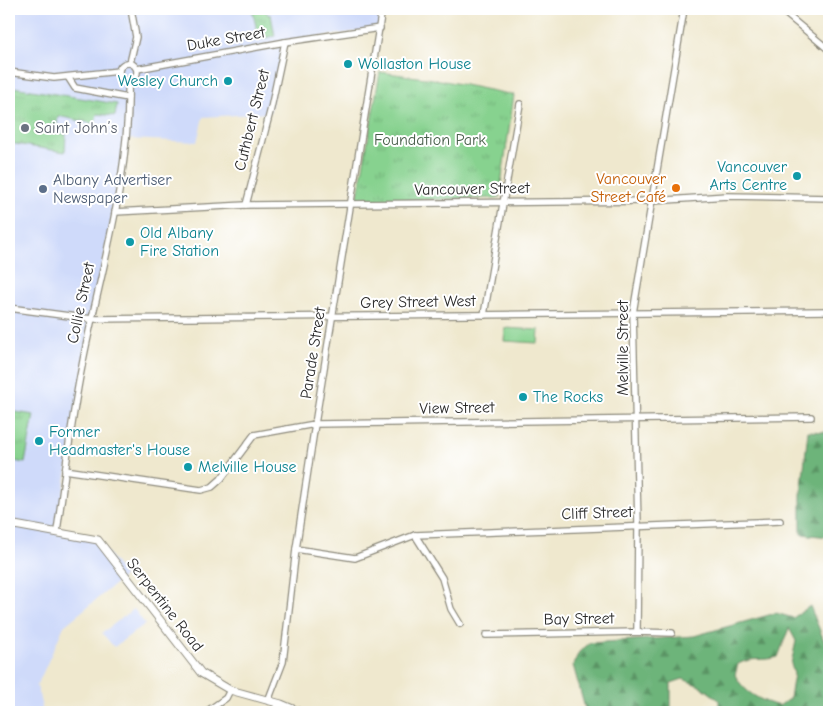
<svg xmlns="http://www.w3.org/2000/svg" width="838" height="721" viewBox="0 0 838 721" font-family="'Comic Neue',sans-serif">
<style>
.built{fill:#cfdafa}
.grass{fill:url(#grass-tufts);stroke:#597e5d}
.forest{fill:url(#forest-firs);stroke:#4c7052;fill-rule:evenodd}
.pitch{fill:#87d28f;stroke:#597e5d}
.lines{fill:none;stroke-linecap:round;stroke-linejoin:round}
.minor-casing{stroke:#8d8a7c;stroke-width:8}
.tertiary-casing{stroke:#8d8a7c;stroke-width:9}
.minor{stroke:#fff;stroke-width:5.5}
.tertiary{stroke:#fff;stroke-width:7}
.culture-dot{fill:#0f9aa8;stroke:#fff;stroke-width:2}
.worship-dot{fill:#6b7280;stroke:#fff;stroke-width:2}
.food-dot{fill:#e8710a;stroke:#fff;stroke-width:2}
.service-dot{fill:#5c6f8a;stroke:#fff;stroke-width:2}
.labels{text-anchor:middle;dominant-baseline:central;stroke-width:4;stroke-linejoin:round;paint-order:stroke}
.street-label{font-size:16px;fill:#2b2b2b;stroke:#fff}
.culture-label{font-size:16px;fill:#0d838f;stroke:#fff;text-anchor:start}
.worship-label{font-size:16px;fill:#5b616d;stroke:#fff;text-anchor:start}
.park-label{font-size:16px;fill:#475d49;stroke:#fff}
.food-label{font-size:16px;fill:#c56008;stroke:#fff;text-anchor:end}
.service-label{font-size:16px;fill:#4e5e75;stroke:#fff;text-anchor:start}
</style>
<defs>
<pattern id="grass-tufts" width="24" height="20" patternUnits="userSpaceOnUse" patternTransform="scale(1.25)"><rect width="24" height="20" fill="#87d28f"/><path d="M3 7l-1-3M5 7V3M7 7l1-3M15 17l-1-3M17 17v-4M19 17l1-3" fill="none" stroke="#75b47c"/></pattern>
<pattern id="forest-firs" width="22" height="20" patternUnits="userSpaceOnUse" patternTransform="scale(1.25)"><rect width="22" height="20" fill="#6db47a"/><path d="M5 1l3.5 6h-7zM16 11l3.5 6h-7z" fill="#5a9364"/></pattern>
</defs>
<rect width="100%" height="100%" fill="#fff"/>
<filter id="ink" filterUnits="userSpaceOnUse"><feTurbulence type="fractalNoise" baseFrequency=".02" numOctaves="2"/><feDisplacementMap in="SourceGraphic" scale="10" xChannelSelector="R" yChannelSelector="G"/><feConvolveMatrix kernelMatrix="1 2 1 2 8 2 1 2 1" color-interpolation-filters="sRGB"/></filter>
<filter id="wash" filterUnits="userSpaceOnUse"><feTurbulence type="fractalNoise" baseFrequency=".0096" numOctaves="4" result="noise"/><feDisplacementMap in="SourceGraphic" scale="20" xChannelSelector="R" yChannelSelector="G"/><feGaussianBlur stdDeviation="1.12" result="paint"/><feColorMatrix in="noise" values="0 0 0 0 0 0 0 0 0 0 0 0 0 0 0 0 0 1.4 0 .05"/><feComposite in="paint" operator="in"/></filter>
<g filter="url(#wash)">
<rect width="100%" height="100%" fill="#efe8ce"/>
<g class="built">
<polygon points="9,9 382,9 380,28 285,42 270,113 203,117 197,142 127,139 92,319 57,531 98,540 125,576 64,626 37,686 43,712 9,712"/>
<polygon points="134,609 145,624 114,647 102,633"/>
</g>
<g class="grass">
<polygon points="252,9 266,9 267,14 271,15 275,36 259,39"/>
<polygon points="380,72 440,80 514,95 499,198 357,201"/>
<polygon points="13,87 117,104 115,116 97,114 95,124 58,116 56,132 66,134 65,152 9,143 9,91"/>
<polygon points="9,411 34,415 25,463 9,460"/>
</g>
<g class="forest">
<polygon points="829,429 829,537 801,534 801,495 808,431 827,432"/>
<path d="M810 606 829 653V712H719V700L702 687 683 679 671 683V712H586L573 665 579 652 590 643 694 636 776 613 793 618ZM789 628 796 641 791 664 794 674 790 698 779 706C761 701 744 693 735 675L738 664C754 656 762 662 778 657Z"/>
</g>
<polygon class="pitch" points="505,328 539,330 538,343 504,341"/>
</g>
<g filter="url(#ink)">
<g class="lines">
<g class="minor-casing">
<g id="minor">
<polyline points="780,9 829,50"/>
<circle cx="128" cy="72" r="9"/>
<polyline points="130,63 136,37 131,9"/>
<polyline points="137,69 285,42 380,28"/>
<polyline points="9,72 54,78 119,71"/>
<polyline points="68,77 75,88 128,98"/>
<polyline points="246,205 271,108 285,42"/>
<polyline points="115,212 246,205 652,201 727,196 829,198"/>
<polyline points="9,308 92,319 829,311"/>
<polyline points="484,315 520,104"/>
<polyline points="65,470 201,490 212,487 221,479 254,435 315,424 811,417"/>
<path d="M57 531C65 476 71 420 82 366 100 272 131 177 128 81"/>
<polyline points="415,535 442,578 451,609 460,624"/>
<polyline points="296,549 355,558 415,535 780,521"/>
<polyline points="637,632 638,525 633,313 684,9"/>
<polyline points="486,635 637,632 672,633"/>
<polyline points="268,701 283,662 296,549 315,424 382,9"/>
<polyline points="206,712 226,698 230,690"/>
<polyline points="271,712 281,704"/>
</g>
</g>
<g class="tertiary-casing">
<polyline id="tertiary" points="9,524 98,540 201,673 230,690 281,704 300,712"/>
</g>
<use href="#minor" class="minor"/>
<use href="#tertiary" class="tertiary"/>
</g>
</g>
<g class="culture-dot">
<circle cx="348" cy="64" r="5"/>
<circle cx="228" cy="81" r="5"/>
<circle cx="797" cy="176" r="5"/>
<circle cx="130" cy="242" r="5"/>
<circle cx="523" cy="397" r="5"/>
<circle cx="39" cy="441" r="5"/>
<circle cx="188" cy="467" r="5"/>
</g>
<circle class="worship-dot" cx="25" cy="128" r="5"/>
<circle class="food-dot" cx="676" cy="188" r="5"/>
<circle class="service-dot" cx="43" cy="189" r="5"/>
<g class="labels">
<g class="street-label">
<text transform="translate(226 39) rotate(-10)">Duke Street</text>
<text transform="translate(252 120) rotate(-76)">Cuthbert Street</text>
<text transform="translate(472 189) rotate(-1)">Vancouver Street</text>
<text transform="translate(418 302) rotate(-1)">Grey Street West</text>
<text transform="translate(81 303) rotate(-78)">Collie Street</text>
<text transform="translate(623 348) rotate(-90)">Melville Street</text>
<text transform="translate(313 353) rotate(-81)">Parade Street</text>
<text transform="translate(457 408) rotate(-1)">View Street</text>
<text transform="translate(597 513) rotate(-2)">Cliff Street</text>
<text transform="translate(165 605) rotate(52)">Serpentine Road</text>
<text transform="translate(579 619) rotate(-1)">Bay Street</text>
</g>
<g class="culture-label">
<text x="358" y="64">Wollaston House</text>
<text x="218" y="81" text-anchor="end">Wesley Church</text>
<text x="787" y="167" text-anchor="end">Vancouver<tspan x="787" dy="18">Arts Centre</tspan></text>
<text x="140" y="233">Old Albany<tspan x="140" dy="18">Fire Station</tspan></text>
<text x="533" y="397">The Rocks</text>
<text x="49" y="432">Former<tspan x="49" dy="18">Headmaster's House</tspan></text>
<text x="198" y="467">Melville House</text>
</g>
<g class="worship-label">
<text x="35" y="128">Saint John’s</text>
</g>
<g class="park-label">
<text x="430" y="140">Foundation Park</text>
</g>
<g class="food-label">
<text x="666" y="179">Vancouver<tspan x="666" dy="18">Street Café</tspan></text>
</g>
<g class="service-label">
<text x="53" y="180">Albany Advertiser<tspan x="53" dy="18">Newspaper</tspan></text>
</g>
</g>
<rect width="838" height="721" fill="none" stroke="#fff" stroke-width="30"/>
</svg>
